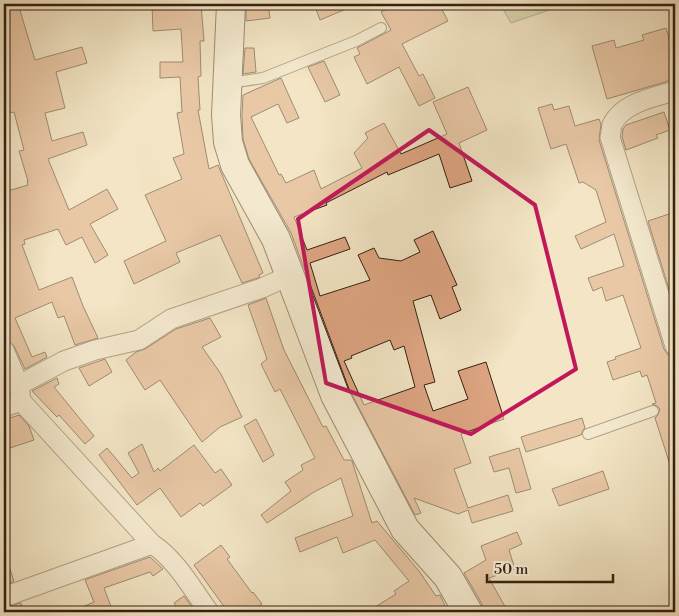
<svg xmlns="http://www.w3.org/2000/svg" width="679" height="616" viewBox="0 0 679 616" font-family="'Libre Bodoni',serif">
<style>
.green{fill:#b9c596;stroke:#777253}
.building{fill:#dea582;stroke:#352010;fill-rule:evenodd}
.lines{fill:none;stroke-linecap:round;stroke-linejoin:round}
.lane-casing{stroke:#64513d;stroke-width:12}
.street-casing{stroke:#64513d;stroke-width:21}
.secondary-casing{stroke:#352010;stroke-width:30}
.lane{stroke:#f7eed9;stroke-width:10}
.street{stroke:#f7eed9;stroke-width:19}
.secondary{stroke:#f7eed9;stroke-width:28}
.marked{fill:none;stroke:#c2185b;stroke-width:4;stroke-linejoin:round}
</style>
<rect width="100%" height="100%" fill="#f3e5c5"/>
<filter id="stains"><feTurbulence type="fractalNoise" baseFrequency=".004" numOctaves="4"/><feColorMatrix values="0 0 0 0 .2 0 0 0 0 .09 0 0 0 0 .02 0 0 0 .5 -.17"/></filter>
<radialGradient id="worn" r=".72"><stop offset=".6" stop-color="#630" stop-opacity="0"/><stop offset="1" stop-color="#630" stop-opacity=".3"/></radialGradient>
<polygon class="green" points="500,4 567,4 511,23"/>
<g class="building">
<polygon points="4,4 18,4 35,60 82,47 87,63 56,72 65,108 45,113 52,141 83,132 87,145 48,159 69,210 107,189 118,209 90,224 108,255 95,263 82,237 66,245 58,229 24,240 25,244 22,245 39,290 72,277 83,306 98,338 75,345 64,316 58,318 52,302 15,318 32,357 45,352 47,357 25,369 14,346 7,340 4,331 4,192 28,185 27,181 28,181 19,151 24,150 14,112 4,114"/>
<polygon points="152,4 201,4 204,41 200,41 201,76 198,77 200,110 198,110 209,169 218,165 263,273 259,275 260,277 258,278 242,283 220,235 176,253 180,262 134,284 124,261 166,241 145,195 182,179 173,158 184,154 177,113 182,112 180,77 160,78 160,62 183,62 181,29 153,31"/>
<polygon points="246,4 268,4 270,18 246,21"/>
<polygon points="314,4 358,4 320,20"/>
<polygon points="397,4 406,4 408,9 418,4 439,4 448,21 402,44 419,76 423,74 435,98 419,106 399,67 367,84 354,57 360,54 357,48 391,30 381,12"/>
<polygon points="666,28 670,42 675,40 675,79 607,99 592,46 614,40 616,48 644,40 642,35"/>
<polygon points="245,48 254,48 256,72 243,74"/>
<polygon points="324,61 340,95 325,102 308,67"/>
<path d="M281 78 299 118 287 123 278 104 251 117 279 175 281 174 286 183 314 170 321 189 362 168 354 153 368 138 365 133 384 123 401 154 447 134 433 102 468 87 487 130 459 143 472 181 450 188 439 154 388 175 387 172 326 203 327 205 294 217 307 250 345 237 350 249 310 263 320 296 370 280 358 255 374 248 379 258 401 261 420 252 414 240 433 231 457 285 452 287 461 310 440 319 431 295 413 301 435 382 424 385 433 411 468 399 458 371 486 362 504 419 461 434 471 463 454 469 468 508 508 495 513 511 472 523 468 510 458 514 414 498 421 513 415 515 349 389 291 233 249 159 243 139 242 115 243 95ZM390 340 394 350 404 346 415 387 364 405 344 361 352 358 351 356Z"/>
<polygon points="552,104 554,110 569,106 575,126 599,119 601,124 599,140 664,349 668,355 675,357 675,471 672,471 655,418 658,415 660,409 657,406 652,404 656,403 647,375 642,377 640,371 613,380 607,362 616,359 615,357 641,348 623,295 606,301 602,287 593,291 588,278 624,266 614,234 581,249 575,236 606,222 596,190 583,182 579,183 566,144 551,149 538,108"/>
<polygon points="664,112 670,130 656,135 658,138 626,150 622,137 623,129 626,125"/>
<polygon points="675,212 675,309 648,221"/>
<polygon points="266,298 284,350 323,427 326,426 344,460 351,460 352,461 372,523 377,521 419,571 436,596 440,595 448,612 367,612 396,594 394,591 409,581 375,540 343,553 337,537 300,552 295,538 353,516 341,478 314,492 267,523 261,515 291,491 285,482 303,470 301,465 315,458 280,389 275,392 261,364 267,359 248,305"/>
<polygon points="210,318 221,337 202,347 221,374 242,417 220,427 202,442 160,380 145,390 126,360 136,352 145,349 176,329"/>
<polygon points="105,359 112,372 89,386 79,368"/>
<polygon points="57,378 59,384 54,387 94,436 85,444 59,415 57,417 32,391"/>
<polygon points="19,415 29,426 34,440 4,450 4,420"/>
<polygon points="582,418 585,428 583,430 581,435 526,452 521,437"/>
<polygon points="256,419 274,455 263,462 244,426"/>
<polygon points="142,444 154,472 158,468 160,471 194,445 215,473 221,469 232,485 203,506 200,503 181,517 160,488 137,505 99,455 107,448 132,478 139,473 128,453"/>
<polygon points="519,448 531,489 516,493 509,468 494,472 489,457"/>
<polygon points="603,471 609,489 559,506 552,489"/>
<polygon points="517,532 522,544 509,550 515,569 489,578 508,612 484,612 482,604 464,573 486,560 481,546"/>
<polygon points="221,545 230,557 227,559 252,593 253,592 262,604 250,612 228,612 194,565"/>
<polygon points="150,557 163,569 153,576 150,572 104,588 113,612 71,612 94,602 85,580 87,579"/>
<polygon points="6,558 14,581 4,585 4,559"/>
<polygon points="184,596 194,610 195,612 180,612 174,603"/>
<polygon points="21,603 24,612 4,612 4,608"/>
</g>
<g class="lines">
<g class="lane-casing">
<g id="lane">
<polyline points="230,83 263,78 356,41 381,28"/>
<polyline points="588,434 653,411"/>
</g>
</g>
<g class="street-casing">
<g id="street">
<path d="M675 91C654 97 622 103 612 125 611 129 611 134 610 137L675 346"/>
<polyline points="4,350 19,385"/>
<polyline points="21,401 19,385 64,361 95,350 139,340 171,319 262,288 291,275"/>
<path d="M4 407 21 401 152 544C175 558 193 590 209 612"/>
<polyline points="4,597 152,544"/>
</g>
</g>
<g class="secondary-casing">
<polyline id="secondary" points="231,4 226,115 228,142 235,165 276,239 335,395 405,529 448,577 468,612"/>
</g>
<use href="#lane" class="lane"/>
<use href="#street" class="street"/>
<use href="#secondary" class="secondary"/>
</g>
<path d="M0 0H679V616H0ZM429 130 535 205 576 369 471 434 326 383 298 219Z" fill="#f3e5c5" fill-opacity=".55" fill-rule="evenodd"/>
<path class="marked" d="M429 130 535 205 576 369 471 434 326 383 298 219Z"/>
<rect width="679" height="616" fill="none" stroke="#f3e5c5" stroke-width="20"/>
<rect x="5" y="5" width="669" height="606" fill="none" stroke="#352010" stroke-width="2.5"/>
<rect x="10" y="10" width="659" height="596" fill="none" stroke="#352010"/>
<path d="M487 574v8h126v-8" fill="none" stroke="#352010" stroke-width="2.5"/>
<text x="494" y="574" font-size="15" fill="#352010" stroke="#f7eed9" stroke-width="4" paint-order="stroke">50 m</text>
<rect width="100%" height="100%" filter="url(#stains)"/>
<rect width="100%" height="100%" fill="url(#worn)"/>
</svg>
